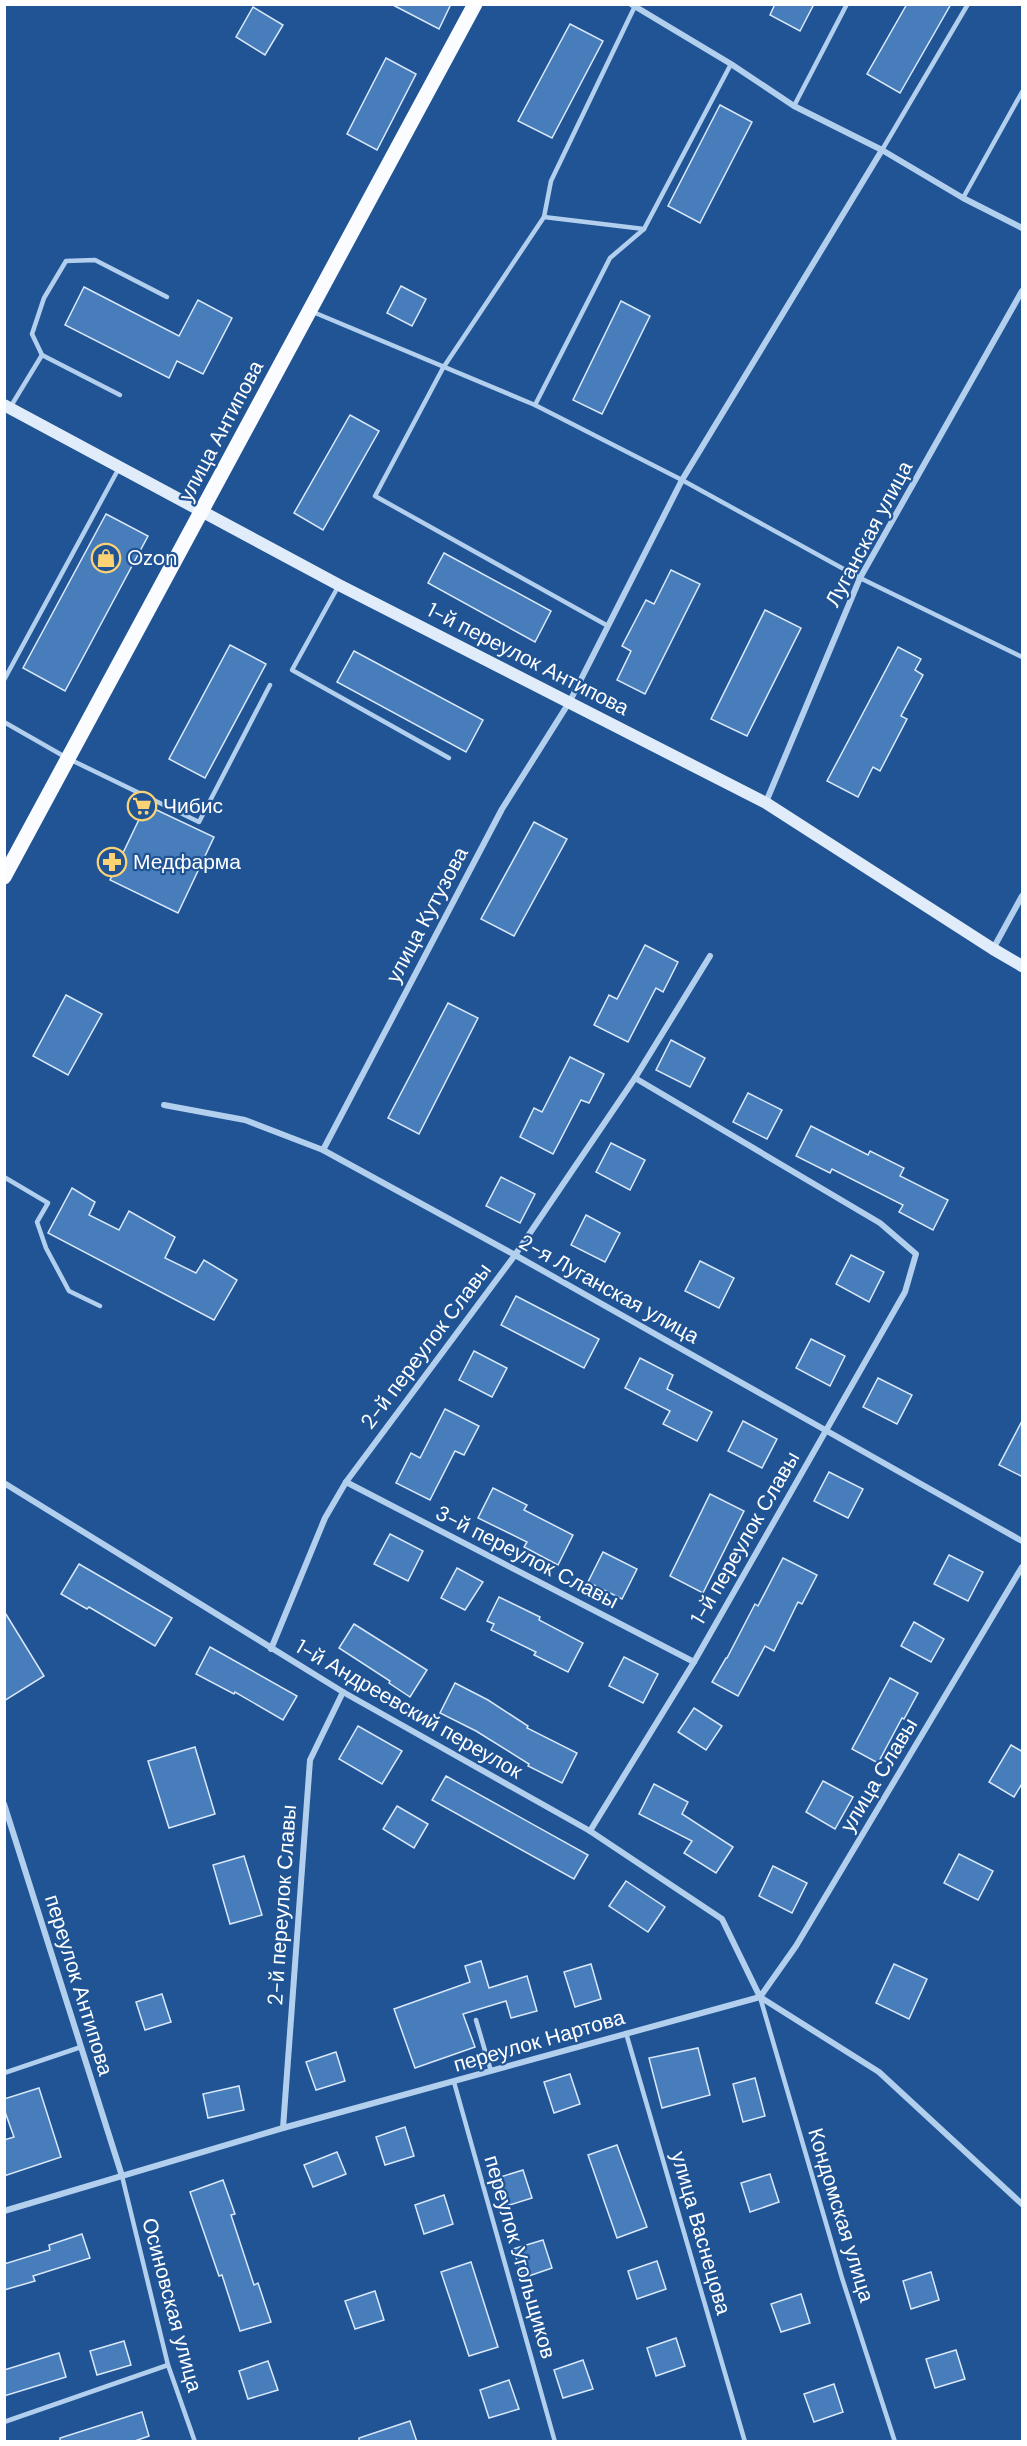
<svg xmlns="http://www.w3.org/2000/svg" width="1027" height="2446" viewBox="0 0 1027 2446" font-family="'DM Sans',sans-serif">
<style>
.building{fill:#487dbb;stroke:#d9e8fa;stroke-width:1.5}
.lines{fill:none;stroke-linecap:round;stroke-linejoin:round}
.lane{stroke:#b3cfee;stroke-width:4.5}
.street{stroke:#b3cfee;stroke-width:6}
.secondary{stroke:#e0ecfa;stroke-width:12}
.primary{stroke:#fafcff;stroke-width:15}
.labels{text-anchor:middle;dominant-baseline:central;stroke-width:4.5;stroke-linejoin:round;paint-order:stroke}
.street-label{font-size:21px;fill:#fff;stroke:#205495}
.poi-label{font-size:21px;fill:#fff;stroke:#205495;text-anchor:start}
</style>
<rect width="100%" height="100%" fill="#205495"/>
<g class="building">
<polygon points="391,4 451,4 439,29"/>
<polygon points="775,4 814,4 800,31 770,15"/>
<polygon points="907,4 951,4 900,93 867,74"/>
<polygon points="253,7 283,25 265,55 236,37"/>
<polygon points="570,24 603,41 552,138 518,121"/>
<polygon points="386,58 416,74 377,150 347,134"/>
<polygon points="720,105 752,122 700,223 668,206"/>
<polygon points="401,286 426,299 412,326 387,313"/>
<polygon points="84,287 179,336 198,300 232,318 203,374 177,361 169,378 65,325"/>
<polygon points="621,301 650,316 602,414 573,400"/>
<polygon points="350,415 379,431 323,530 294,513"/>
<polygon points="106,514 148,536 65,691 23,668"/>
<polygon points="444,553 551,611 535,642 428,583"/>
<polygon points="671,570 700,584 645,694 617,680 631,651 622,646 646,600 654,604"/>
<polygon points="765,610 801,628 747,736 711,719"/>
<polygon points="230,645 266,664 205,778 169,759"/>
<polygon points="898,647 921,659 915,670 923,675 901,716 907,719 880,771 873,767 858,797 827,781"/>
<polygon points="354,651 483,720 466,752 337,682"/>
<polygon points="146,805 214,837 178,913 110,880"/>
<polygon points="534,822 567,839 514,936 481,919"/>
<polygon points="645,945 678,962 663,992 656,988 628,1042 594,1025 609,995 617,999"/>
<polygon points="66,995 102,1014 68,1075 33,1056"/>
<polygon points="448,1003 478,1018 419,1134 388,1118"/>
<polygon points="671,1040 705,1058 690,1087 656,1070"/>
<polygon points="570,1057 604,1074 589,1103 581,1100 553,1154 520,1137 534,1108 542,1112"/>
<polygon points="748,1093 782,1110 767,1139 733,1122"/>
<polygon points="811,1126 868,1155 870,1151 904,1168 900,1176 948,1200 933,1230 899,1212 903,1205 832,1169 830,1173 796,1156"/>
<polygon points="611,1143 645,1160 630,1190 596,1172"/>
<polygon points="501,1177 535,1194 520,1223 486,1206"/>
<polygon points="72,1188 95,1202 89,1215 119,1230 129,1211 175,1237 165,1258 196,1273 204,1260 237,1280 214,1320 48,1233"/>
<polygon points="586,1215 620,1233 605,1262 571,1245"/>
<polygon points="851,1255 884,1272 869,1302 836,1284"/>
<polygon points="700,1261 734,1278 719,1308 685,1291"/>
<polygon points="516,1296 599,1339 584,1368 501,1325"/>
<polygon points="811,1339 845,1356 830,1386 796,1368"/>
<polygon points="474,1351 507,1368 492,1397 459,1380"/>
<polygon points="640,1358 673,1375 667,1389 712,1412 697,1441 663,1424 670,1411 625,1388"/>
<polygon points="878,1378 912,1395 897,1424 863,1407"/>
<polygon points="445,1409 479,1426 464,1455 455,1451 430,1500 396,1483 411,1453 420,1458"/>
<polygon points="1023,1419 1023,1477 999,1465"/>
<polygon points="743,1421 777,1439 762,1468 728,1451"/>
<polygon points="829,1472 863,1489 848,1518 814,1501"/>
<polygon points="493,1488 527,1505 524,1510 573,1535 558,1565 524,1547 527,1542 478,1518"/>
<polygon points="710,1494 744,1511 703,1593 670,1576"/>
<polygon points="390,1534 423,1551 408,1581 374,1564"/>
<polygon points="603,1552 637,1569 622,1599 588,1582"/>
<polygon points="949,1555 983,1572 968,1601 934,1584"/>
<polygon points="783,1558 817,1575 802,1604 798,1602 774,1651 765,1646 738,1696 712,1682 726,1658 727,1658 755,1604 758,1606"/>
<polygon points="79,1564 172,1618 155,1646 89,1607 87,1609 61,1594"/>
<polygon points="457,1568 483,1582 465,1610 441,1598"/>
<polygon points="499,1597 540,1617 539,1620 583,1643 568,1672 534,1655 536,1652 491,1630 494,1624 487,1621"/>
<polygon points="4,1611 44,1676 4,1701"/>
<polygon points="914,1622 944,1639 931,1662 901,1646"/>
<polygon points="354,1624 427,1670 410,1697 389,1683 390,1681 339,1648"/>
<polygon points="210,1647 297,1696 283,1720 235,1692 234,1694 196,1674"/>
<polygon points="624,1657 658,1674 643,1703 609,1686"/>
<polygon points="890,1678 918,1693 904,1719 902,1718 878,1763 852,1749"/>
<polygon points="455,1683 488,1700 528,1726 527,1728 577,1753 562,1783 528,1766 529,1764 476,1731 440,1713"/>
<polygon points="694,1708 722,1726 706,1750 678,1732"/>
<polygon points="358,1726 402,1751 382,1784 339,1759"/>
<polygon points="1011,1745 1023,1752 1023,1782 1014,1797 989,1782"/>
<polygon points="195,1747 215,1814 169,1828 148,1761"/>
<polygon points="446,1776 588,1855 574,1879 432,1800"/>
<polygon points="823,1781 853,1797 835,1829 806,1812"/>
<polygon points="654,1784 688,1802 682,1814 733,1847 716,1873 684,1853 692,1841 639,1814"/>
<polygon points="397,1806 428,1824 414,1848 383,1829"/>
<polygon points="959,1854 993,1871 978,1900 944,1883"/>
<polygon points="244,1856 262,1915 230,1924 213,1865"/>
<polygon points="773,1866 807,1883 792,1913 759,1896"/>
<polygon points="626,1881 665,1907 648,1932 609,1906"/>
<polygon points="481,1961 489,1988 527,1976 537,2011 511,2018 506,2001 463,2014 475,2047 415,2068 394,2009 470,1982 465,1966"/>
<polygon points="591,1964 601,1999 575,2007 564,1972"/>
<polygon points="894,1964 927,1979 909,2019 876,2003"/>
<polygon points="162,1994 171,2022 145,2030 136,2002"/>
<polygon points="698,2048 710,2095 662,2108 649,2058"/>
<polygon points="336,2052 345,2081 316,2090 306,2062"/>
<polygon points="570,2074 580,2104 554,2113 544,2082"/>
<polygon points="755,2078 765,2116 743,2122 733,2084"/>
<polygon points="239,2086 244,2110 208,2118 203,2094"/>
<polygon points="39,2088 61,2157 4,2176 4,2140 14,2137 4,2109 4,2099"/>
<polygon points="405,2127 414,2156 385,2165 376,2137"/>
<polygon points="617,2145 647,2227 617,2238 588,2155"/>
<polygon points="337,2152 346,2174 313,2187 304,2165"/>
<polygon points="523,2170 532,2198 503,2207 494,2179"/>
<polygon points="770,2174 779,2202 750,2212 741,2183"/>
<polygon points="223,2180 235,2214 231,2215 254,2285 258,2283 271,2322 240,2331 222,2275 219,2276 190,2192"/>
<polygon points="444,2195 453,2224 424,2234 415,2205"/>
<polygon points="82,2234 90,2258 33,2276 35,2281 4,2290 4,2264 50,2250 49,2245"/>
<polygon points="543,2240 552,2268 523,2278 513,2249"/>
<polygon points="657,2261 666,2289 637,2299 628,2271"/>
<polygon points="471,2262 498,2347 469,2356 441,2272"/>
<polygon points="931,2272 939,2300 911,2309 903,2281"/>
<polygon points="375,2291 384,2320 355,2329 345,2301"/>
<polygon points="801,2294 810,2323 781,2332 771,2304"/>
<polygon points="676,2338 685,2366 656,2376 647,2348"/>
<polygon points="124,2341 131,2365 97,2375 90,2351"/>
<polygon points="956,2350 965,2379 935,2388 926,2359"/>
<polygon points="59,2353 66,2377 4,2396 4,2370"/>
<polygon points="583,2360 593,2389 563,2398 554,2370"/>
<polygon points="268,2361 278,2390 248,2399 239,2371"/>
<polygon points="509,2380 519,2409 489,2418 480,2390"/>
<polygon points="834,2384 843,2412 814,2422 804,2394"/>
<polygon points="142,2412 149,2436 132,2442 60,2442 60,2438"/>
<polygon points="410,2421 417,2442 359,2442 359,2438"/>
</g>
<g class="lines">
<g class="lane">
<polyline points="794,106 847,4"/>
<polyline points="882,150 968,4"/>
<polyline points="963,198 1022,92"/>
<polyline points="544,217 551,181 635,6"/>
<polyline points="313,312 535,405 682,480 860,578 1022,657"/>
<polyline points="42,355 32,334 44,298 66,261 95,260 167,297"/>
<polyline points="535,405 610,258 644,229"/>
<polyline points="11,406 42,355 120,395"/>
<polyline points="339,585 292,670 449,758"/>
<polyline points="608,626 375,496 443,368 544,217 644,229 731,64"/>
<polyline points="4,680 119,468"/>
<polyline points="4,722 67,758 199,822 270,685"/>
<polyline points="4,1177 48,1203 37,1222 46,1248 69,1291 100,1306"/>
<polyline points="760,1997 842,2278 895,2442"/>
<polyline points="476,2020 491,2071"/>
<polyline points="626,2033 745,2442"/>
<polyline points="4,2073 81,2047"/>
<polyline points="454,2082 555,2442"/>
<polyline points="122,2176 168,2365 195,2442"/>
<polyline points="4,2422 168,2365"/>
</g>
<g class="street">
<polyline points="631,4 731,64 794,106 882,150 963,198 1022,228"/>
<polyline points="766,802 860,578 1022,291"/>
<polyline points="993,949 1022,896"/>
<polyline points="164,1105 245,1120 323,1150 515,1255 1022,1541"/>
<polyline points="323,1150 502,809 570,701 682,480 882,150"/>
<polyline points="346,1482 694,1662"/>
<polyline points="4,1483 343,1692 590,1831 722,1919 760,1997 796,1946 1022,1567"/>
<polyline points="271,1649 325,1518 346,1482 515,1255 635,1078 710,956"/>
<polyline points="4,1804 122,2176"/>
<polyline points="590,1831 694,1662 905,1292 916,1254 880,1223 635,1078"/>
<polyline points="283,2128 310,1760 343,1692"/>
<polyline points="4,2211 283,2128 760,1997 879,2072 1022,2204"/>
</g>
<polyline class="secondary" points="4,405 339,585 766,803 993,949 1022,966"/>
<polyline class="primary" points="4,877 475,4"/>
</g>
<defs>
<g id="shop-ring" transform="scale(1.5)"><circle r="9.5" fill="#205495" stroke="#fcd374" stroke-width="1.5"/><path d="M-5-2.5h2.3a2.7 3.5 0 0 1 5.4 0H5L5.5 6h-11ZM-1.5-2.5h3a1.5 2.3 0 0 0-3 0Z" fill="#fcd374"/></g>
<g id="supermarket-ring" transform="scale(1.5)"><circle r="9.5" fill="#205495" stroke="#fcd374" stroke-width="1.5"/><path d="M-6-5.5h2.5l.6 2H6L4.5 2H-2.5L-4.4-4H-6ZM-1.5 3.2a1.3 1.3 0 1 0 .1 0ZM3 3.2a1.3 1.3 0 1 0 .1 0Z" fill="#fcd374"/></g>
<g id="pharmacy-ring" transform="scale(1.5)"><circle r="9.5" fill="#205495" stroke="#fcd374" stroke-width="1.5"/><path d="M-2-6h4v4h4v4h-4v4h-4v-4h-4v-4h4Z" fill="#fcd374"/></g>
</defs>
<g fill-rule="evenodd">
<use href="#shop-ring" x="106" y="558"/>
<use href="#supermarket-ring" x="142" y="806"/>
<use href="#pharmacy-ring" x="112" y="862"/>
</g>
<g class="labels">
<g class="street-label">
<text transform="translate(221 431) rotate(-62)">улица Антипова</text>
<text transform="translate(869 534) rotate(-62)">Луганская улица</text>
<text transform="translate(528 659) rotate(27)">1-й переулок Антипова</text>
<text transform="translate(427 915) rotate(-62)">улица Кутузова</text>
<text transform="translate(609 1289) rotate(29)">2-я Луганская улица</text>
<text transform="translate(426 1346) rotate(-53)">2-й переулок Славы</text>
<text transform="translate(745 1538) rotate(-60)">1-й переулок Славы</text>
<text transform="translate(527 1557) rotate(27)">3-й переулок Славы</text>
<text transform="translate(409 1709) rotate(30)">1-й Андреевский переулок</text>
<text transform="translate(879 1775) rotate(-59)">улица Славы</text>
<text transform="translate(282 1905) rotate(-86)">2-й переулок Славы</text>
<text transform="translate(79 1985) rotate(73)">переулок Антипова</text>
<text transform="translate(539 2041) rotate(-16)">переулок Нартова</text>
<text transform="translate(841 2215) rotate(73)">Кондомская улица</text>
<text transform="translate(701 2233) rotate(74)">улица Васнецова</text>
<text transform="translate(520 2257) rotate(74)">переулок Угольщиков</text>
<text transform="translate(172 2305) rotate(75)">Осиновская улица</text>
</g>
<g class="poi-label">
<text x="127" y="558">Ozon</text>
<text x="163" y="806">Чибис</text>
<text x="133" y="862">Медфарма</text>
</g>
</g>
<rect width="1027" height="2446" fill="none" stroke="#ffffff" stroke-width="12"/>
</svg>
